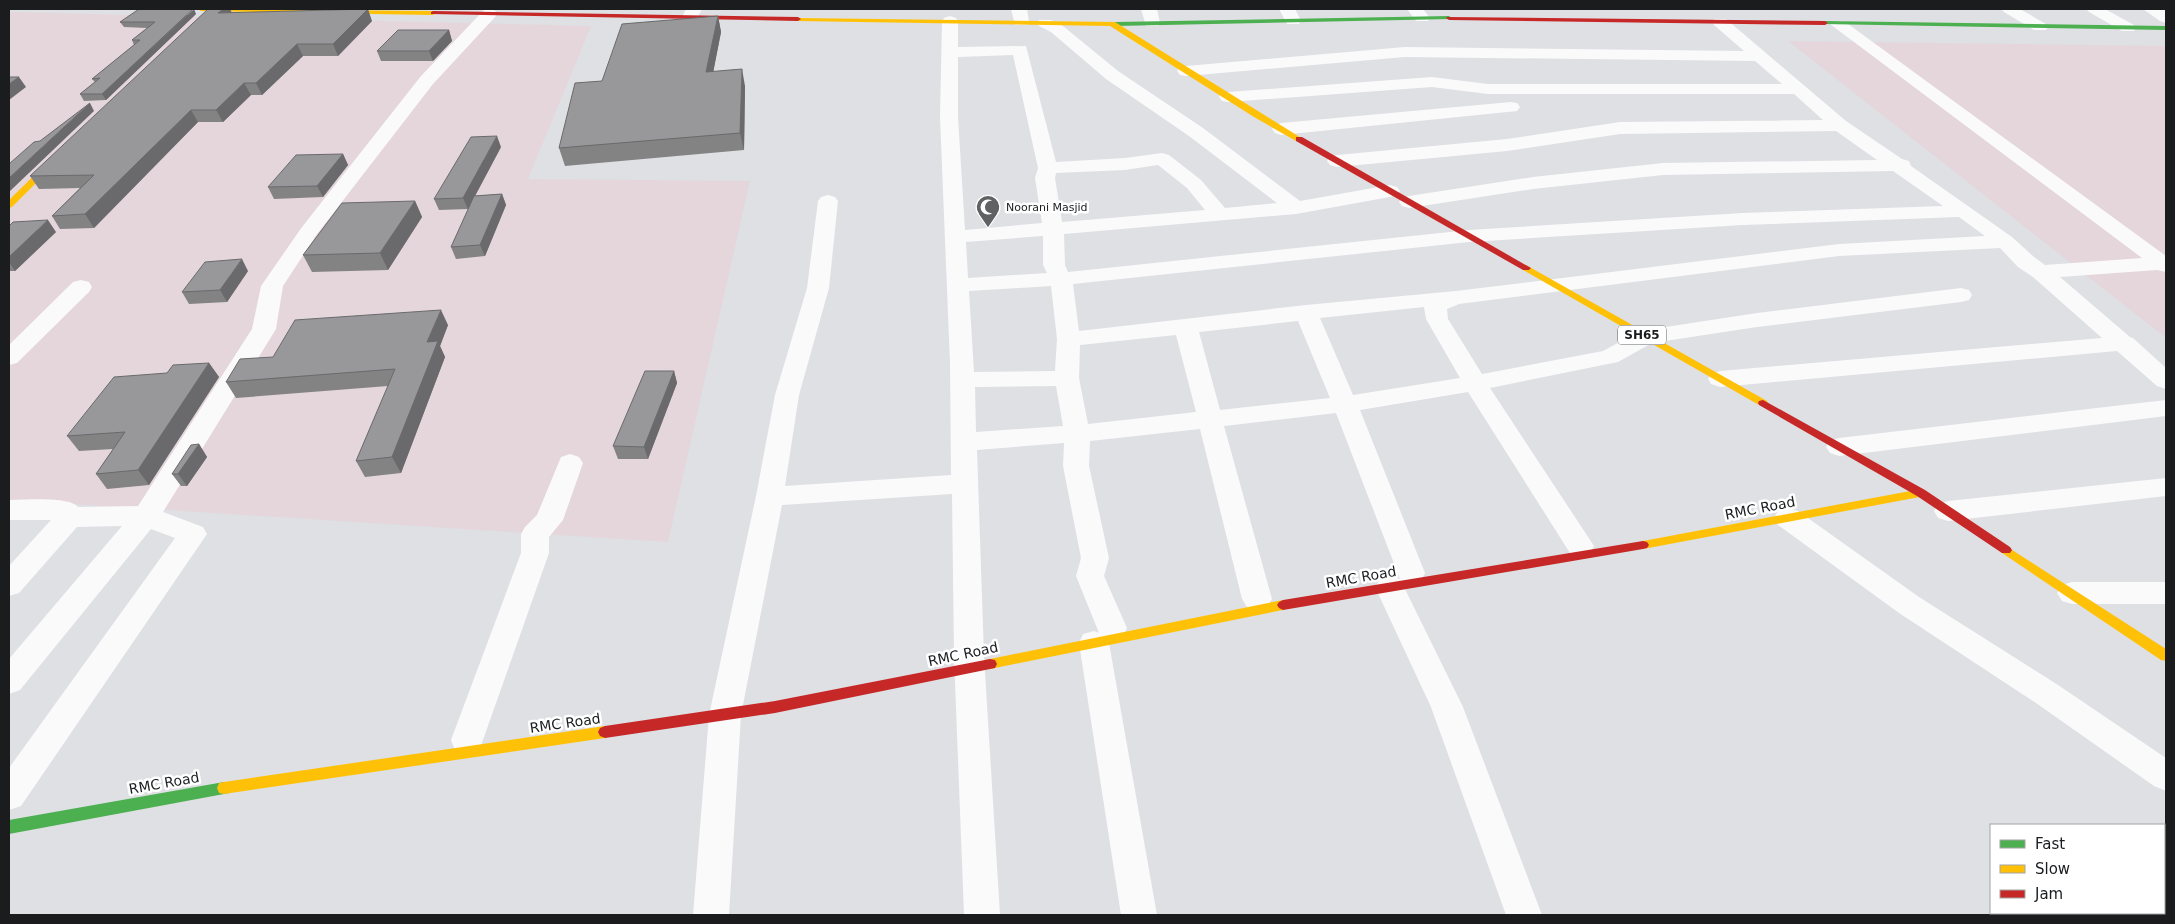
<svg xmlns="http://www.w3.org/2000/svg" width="2175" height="924" viewBox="0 0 2175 924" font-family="'DejaVu Sans',sans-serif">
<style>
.industrial{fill:#e4d6db}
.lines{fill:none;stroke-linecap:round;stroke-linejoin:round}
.street{fill:#fafafb;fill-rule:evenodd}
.fast{fill:#4caf50;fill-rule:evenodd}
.slow{fill:#ffc107;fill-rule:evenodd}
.jam{fill:#c62828;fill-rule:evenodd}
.wall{fill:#838384}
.shaded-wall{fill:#6a6a6c}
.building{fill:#98989a;stroke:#6a6a6c}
.labels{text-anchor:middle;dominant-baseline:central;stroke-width:5;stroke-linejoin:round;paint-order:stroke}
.far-poi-label{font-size:11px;fill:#1a1c1e;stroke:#fff;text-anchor:start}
.shield{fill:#fff;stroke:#5f6062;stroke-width:1}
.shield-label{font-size:12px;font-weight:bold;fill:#1a1c1e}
.street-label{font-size:14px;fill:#1a1c1e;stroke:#fff}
</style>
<rect width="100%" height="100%" fill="#dee0e3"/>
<g class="industrial">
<polygon points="9,12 591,26 528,179 750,181 668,542 9,500"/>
<polygon points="1788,41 2166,46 2166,338"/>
</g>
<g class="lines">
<g class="street">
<path d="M492 9 498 13 496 16 433 84 317 234 283 286 276 329 163 512 203 527 207 534 21 806 9 810V768L175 538 151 529 20 690 9 694V659L122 526 77 527 19 593 9 596V566L51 520H9V500C23 500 69 496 78 507L138 506 252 329 261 286 302 227 421 76 484 10Z"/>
<polygon points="686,9 702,9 696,20 684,20 682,17"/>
<polygon points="1011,9 1027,9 1029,22 1027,25 1015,25"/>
<polygon points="1141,9 1157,9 1160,23 1158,26 1146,26"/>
<polygon points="1279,9 1295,9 1301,21 1299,24 1287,24"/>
<polygon points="1407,9 1423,9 1430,18 1428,21 1416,21"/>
<polygon points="2001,9 2020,9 2046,24 2048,27 2046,30 2034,30 2004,12"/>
<polygon points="2086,9 2105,9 2134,25 2136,28 2134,31 2122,31 2089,12"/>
<polygon points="2143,9 2162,9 2166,11 2166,23 2160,21"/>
<path d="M950 16 956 18 958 21V47L1026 46 1056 162 1125 158 1162 153 1169 155 1201 180 1225 208 1277 203 1189 136 1106 79 1051 32 1039 26 1037 23 1039 20H1051L1063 26 1118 71 1203 128 1300 201 1390 185 1397 187 1400 191 1397 195 1390 197 1296 214 1064 234 1065 265 1068 272 1469 230 1743 213 1943 206 1893 171 1663 175 1533 189 1409 208 1402 206 1399 202 1402 198 1409 196 1533 177 1663 163 1877 160 1836 131 1620 134 1507 151 1337 167 1330 165 1327 161 1330 157 1337 155 1507 139 1620 122 1823 120 1794 94H1488L1432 87 1228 102 1222 101 1219 97 1222 93 1228 92 1432 77 1488 84H1782L1755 61 1405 57 1186 76 1180 75 1177 71 1180 67 1186 66 1405 47 1744 51 1714 25 1712 22 1714 19H1726L1846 121 1902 159 1909 161 1911 166 2012 237 2034 257 2045 265 2142 258 1830 24 1832 21H1844L2166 256V272L2157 270 2060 277 2130 337 2133 338 2166 368V389L2157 386 2117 351 1720 387 1711 384 1708 379 1711 374 1720 371 2102 338 2033 277 2018 267 2000 248 1839 256 1459 304 1447 309 1448 319 1482 374 1603 351 1638 332 1646 330 1757 313 1961 288 1969 290 1972 295 1969 300 1961 302 1757 327 1652 343 1618 362 1490 388 1594 546 1590 553 1580 556 1570 553 1468 392 1360 410 1425 573 1421 581 1411 584 1401 581 1463 707 1542 915H1506L1431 707 1375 587 1380 579 1390 576 1400 579 1336 413 1224 426 1272 599 1267 607 1257 610 1247 607 1242 599 1200 429 1090 441 1089 466 1109 558 1104 576 1127 628 1123 636 1112 640 1107 638 1109 643 1157 915H1121L1079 643 1083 634 1094 631 1099 633 1076 576 1081 558 1063 466 1064 443 977 450 984 656 1000 915H964L954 656 952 494 782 505 741 715 729 915H693L709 715 756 496 775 395 807 288 818 201 821 197 828 195 835 197 838 201 829 288 799 395 785 486 951 475 950 363 940 117 942 21 944 18ZM1013 55 1038 168 1035 178 1042 223 965 230 958 117V57ZM1158 165 1187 188 1205 210 1062 222 1055 178 1056 173 1125 170ZM1959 217 1985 236 1839 244 1456 291 1306 305 1079 331 1073 284 1469 242 1743 225ZM1043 236V265L1047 273 968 278 966 242ZM1051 286 1057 339 1055 371 974 372 969 291ZM1424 307 1426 319 1460 378 1353 395 1320 318ZM1298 321 1330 398 1220 410 1199 332ZM1176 335 1196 412 1088 424 1079 378 1080 345ZM1056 386 1063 426 976 432 975 387Z"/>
<polygon points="1511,102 1517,103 1520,107 1517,111 1281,135 1275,133 1272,129 1275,125 1281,123"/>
<polygon points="81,280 89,282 92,287 89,292 17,363 9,365 9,345 73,282"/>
<polygon points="2166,400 2166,416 1839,456 1830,453 1826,447 1830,441 1839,438"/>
<polygon points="570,454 579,457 583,463 563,520 549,537 549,553 483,740 479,750 467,754 455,750 451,740 521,553 521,534 525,527 537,515 561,457"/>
<polygon points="2166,478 2166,496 1948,521 1938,518 1934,511 1938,504 1948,501"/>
<polygon points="1788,508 1798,511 1919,597 2058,685 2166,758 2166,791 2154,786 2036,703 1899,613 1778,525 1774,518 1778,511"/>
<polygon points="2072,582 2166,582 2166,604 2072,604 2062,601 2057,593 2062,585"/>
</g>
<g class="fast">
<polygon points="1449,16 1452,18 1451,19 1115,26 1112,24 1115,22"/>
<polygon points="1825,21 2166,26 2166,30 1823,24 1822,23"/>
<polygon points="224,782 229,783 231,788 229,793 224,794 9,834 9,820"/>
</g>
<g class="slow">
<polygon points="198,9 433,11 436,13 433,15 201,11"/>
<polygon points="796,18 1115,22 1303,139 1296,141 1254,117 1110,26 798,21 795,19"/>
<polygon points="58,152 65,154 12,207 9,208 9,200"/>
<polygon points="1526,265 1767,401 1768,403 1767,405 1759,405 1523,270 1523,266"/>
<polygon points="1921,489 1927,493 1925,496 1643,549 1639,548 1637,545 1639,542 1643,541"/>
<polygon points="2006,546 2166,649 2166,661 2161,660 2002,553 2000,550 2002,547"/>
<polygon points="1283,600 1287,602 1289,605 1287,608 1283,610 990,669 985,668 983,664 985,660 990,659"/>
<polygon points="605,726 610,728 612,732 610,736 605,738 224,794 219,793 217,788 219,783 224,782"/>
</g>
<g class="jam">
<polygon points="433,11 798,17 801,19 798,21 431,14 431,12"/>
<polygon points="1447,17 1825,21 1828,23 1825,25 1449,20 1446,18"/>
<polygon points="1296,137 1302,137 1531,268 1529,270 1523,270 1296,141"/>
<polygon points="1763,400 1925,490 2010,547 2012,550 2010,553 2002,553 1917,496 1759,405 1758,403 1759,401"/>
<polygon points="1643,541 1647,542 1649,545 1647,548 1643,549 1283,610 1279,608 1277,605 1279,602 1283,600"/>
<polygon points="990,659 995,660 997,664 995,668 990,669 775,713 605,738 600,736 598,732 600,728 605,726 775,701"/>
</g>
</g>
<g class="wall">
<polygon points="230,9 232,13 372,21 338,56 303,56 262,95 251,95 223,122 198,122 94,228 60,229 52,216 80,188 39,189 30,176"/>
<polygon points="196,14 106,100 84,101 80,94 95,82 92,79 134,45 132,40 147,28 124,27 120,22"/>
<polygon points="718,16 721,32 713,72 745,86 744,150 565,166 559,148"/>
<polygon points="449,30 452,41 433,61 381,61 377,51"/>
<polygon points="501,147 475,196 502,194 506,205 485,256 456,259 451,247 473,199 468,209 439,210 434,199"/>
<polygon points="343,154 348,165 323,197 274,199 268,187"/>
<polygon points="415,201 422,217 388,270 312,272 303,255"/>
<polygon points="9,226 56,232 15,271 9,271"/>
<polygon points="248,271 227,302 189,304 182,292"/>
<polygon points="448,325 440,346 445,357 401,473 365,477 356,461 388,386 236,398 226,382 273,357"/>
<polygon points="209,363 219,377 149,485 107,489 96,474 113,449 79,451 67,436 167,373"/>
<polygon points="674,371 677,383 648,459 618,459 613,446"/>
<polygon points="199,444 207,457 187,486 181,486 172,474"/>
</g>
<g class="shaded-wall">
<polygon points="194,9 196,14 106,100 102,94"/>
<polygon points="223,9 230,9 233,16 218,13"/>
<polygon points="368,9 372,21 338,56 333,44"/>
<polygon points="718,16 721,32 710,89 706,72"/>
<polygon points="449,30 452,41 433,61 429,51"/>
<polygon points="297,44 303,56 262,95 256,83"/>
<polygon points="742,69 745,86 744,150 740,133"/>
<polygon points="19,77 26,87 9,100 9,84"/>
<polygon points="244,83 251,95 223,122 216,110"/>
<polygon points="90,103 94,111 9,192 9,178"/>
<polygon points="191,110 198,122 94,228 85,214"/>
<polygon points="497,136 501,147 468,209 463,198"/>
<polygon points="343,154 348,165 323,197 317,186"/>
<polygon points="502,194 506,205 485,256 480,245"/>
<polygon points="415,201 422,217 388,270 380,253"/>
<polygon points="48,220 56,232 15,271 9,262 9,257"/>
<polygon points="242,259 248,271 227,302 220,290"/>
<polygon points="441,310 448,325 440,346 445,357 401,473 392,457 427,342"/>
<polygon points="209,363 219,377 149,485 138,470"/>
<polygon points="674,371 677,383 648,459 644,447"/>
<polygon points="199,444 207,457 187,486 178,474"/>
</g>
<g class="building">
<polygon points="139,9 193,9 102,94 80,94 100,78 92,79 140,40 132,40 155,22 120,22"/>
<polygon points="208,9 223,9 218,13 368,9 333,44 297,44 256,83 244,83 216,110 191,110 85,214 52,216 94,175 30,176"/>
<polygon points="718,16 706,72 742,69 740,133 559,148 575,83 602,81 622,24"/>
<polygon points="398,30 449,30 429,51 377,51"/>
<polygon points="9,77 19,77 9,84"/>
<polygon points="90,103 9,178 9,164 34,142 40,141"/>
<polygon points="497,136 463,198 434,199 471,137"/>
<polygon points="343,154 317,186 268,187 296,155"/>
<polygon points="502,194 480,245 451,247 474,196"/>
<polygon points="415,201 380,253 303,255 342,203"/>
<polygon points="48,220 9,257 9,226 13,222"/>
<polygon points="242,259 220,290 182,292 205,262"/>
<polygon points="441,310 427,342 438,341 392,457 356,461 395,369 226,382 240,359 273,357 295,320"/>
<polygon points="209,363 138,470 96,474 125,432 67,436 114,377 167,373 173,365"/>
<polygon points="645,371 674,371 644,447 613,446"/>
<polygon points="199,444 178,474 172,474 191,445"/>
</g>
<defs>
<g id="mosque-pin" transform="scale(1.25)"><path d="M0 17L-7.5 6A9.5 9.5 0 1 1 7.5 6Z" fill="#5f6163" stroke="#fff"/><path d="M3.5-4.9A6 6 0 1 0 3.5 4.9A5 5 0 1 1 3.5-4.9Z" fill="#fff"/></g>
</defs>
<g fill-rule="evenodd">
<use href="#mosque-pin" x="988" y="207"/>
</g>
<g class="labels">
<g class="far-poi-label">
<text x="1006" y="207">Noorani Masjid</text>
</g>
<rect class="shield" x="1618" y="325.5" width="48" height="19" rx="4"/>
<g class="shield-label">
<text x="1642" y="335">SH65</text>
</g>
<g class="street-label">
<text transform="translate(1760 508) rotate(-11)">RMC Road</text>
<text transform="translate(1361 577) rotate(-10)">RMC Road</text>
<text transform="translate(963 654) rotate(-12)">RMC Road</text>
<text transform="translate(565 723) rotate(-8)">RMC Road</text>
<text transform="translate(164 783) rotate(-10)">RMC Road</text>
</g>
</g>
<rect width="2175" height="924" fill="none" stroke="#1a1c1e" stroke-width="20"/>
<rect x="1990" y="824" width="175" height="90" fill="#ffffff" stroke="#a3a4a5"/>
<rect x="2000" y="840" width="25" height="8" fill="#4caf50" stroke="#a3a4a5"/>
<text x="2035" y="849" font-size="15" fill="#1a1c1e">Fast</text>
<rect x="2000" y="865" width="25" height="8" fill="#ffc107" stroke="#a3a4a5"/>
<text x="2035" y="874" font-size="15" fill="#1a1c1e">Slow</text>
<rect x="2000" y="890" width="25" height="8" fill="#c62828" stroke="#a3a4a5"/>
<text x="2035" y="899" font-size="15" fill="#1a1c1e">Jam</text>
</svg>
